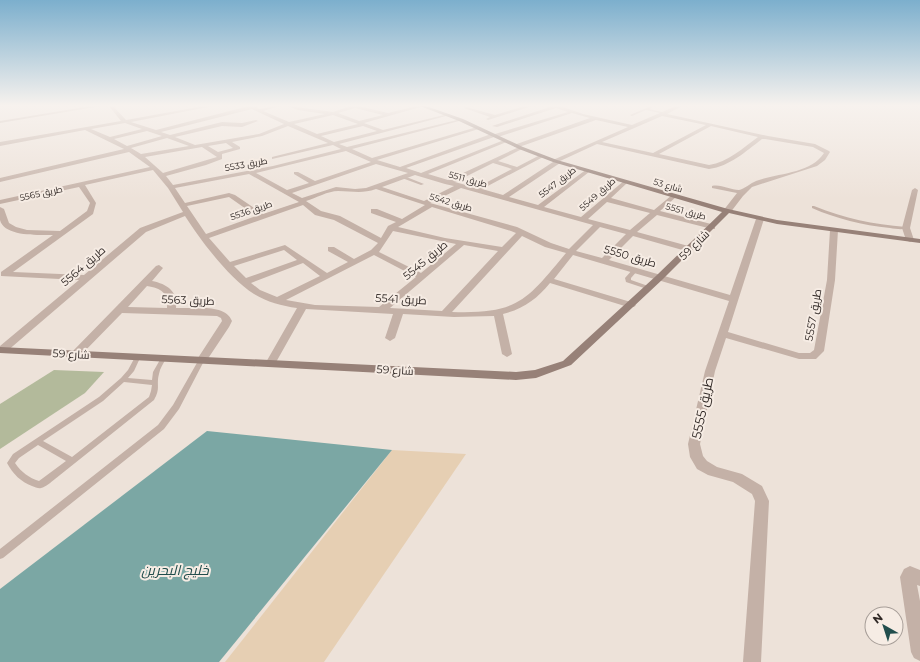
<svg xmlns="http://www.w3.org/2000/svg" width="920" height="662" viewBox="0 0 920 662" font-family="Montserrat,Cairo,sans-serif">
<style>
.green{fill:#b3ba9b}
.sand{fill:#e6cfb3}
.water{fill:#7ba7a4}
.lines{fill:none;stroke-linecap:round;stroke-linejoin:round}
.lane{fill:#c4b1a7;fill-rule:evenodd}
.street{fill:#c4b1a7;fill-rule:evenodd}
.secondary{fill:#978178;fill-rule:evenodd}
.labels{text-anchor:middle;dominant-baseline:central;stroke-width:4;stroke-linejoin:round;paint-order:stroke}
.far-street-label{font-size:9px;fill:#312926;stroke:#f6ece4}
.street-label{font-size:11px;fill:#312926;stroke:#f6ece4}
.near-street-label{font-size:13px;fill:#312926;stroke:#f6ece4}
.near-water-label{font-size:14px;font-style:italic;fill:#214d4c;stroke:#f6ece4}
</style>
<rect width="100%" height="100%" fill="#ede2d9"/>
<polygon class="green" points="54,370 104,372 85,393 0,449 0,404"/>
<polygon class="sand" points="392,450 466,454 324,662 225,662"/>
<polygon class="water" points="207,431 392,450 219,662 0,662 0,589"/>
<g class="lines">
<g class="lane">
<polygon points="651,106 652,108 649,109 666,113 665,114 646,110 632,116 630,115"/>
<polygon points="402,176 404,176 424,184 421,185 402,178"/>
<path d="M812 206H814C846 219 872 224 906 227L908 228C903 230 896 229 890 228 862 225 837 219 812 208Z"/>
<polygon points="635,268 638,270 631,278 631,280 651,287 652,288 651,289 647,289 626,282 625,278 633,269"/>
<path d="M137 356 140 358 134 371 128 378 152 380 153 372 161 358 163 357 166 359C163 364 160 368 159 374 156 385 161 388 154 400L55 479C51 482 46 487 41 488 39 489 35 487 32 486 21 482 13 474 7 463L13 454 99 397 121 378 128 370 135 357ZM124 382 152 385 151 391 149 397 72 457 43 441 103 401ZM38 445 66 461 39 481C29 478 21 472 15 463L19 458Z"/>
<polygon points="201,359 204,361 179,409 164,429 3,558 0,559 0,549 158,425 173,405 198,361"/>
</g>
<g class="street">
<polygon points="91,106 101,106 0,123 0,121"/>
<path d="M109 106H113L126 120 204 106H213L131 122 156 130 249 106H254L259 109 279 106 263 111 289 122 325 114 298 110 288 106 333 112 351 106H358L388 113 417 106H424L364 123 383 130 448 114 450 115 339 144 347 147 461 119 463 120 352 149 372 158 477 127 482 128 377 160 400 167 491 134H495L568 112 556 108 497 127 492 126 553 106H560L583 114 632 125 676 106H682L667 114 768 136 815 144 829 151 830 152 825 160 817 166 752 187 743 196 730 213H727L723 211 737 193 712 188V186C721 184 730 190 739 190 744 189 751 183 756 181 777 173 811 174 824 153L813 147 765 139H762C745 152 730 166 709 169L597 144 560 161V163L509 197 538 205 587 169 589 170V172L544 207 581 217 625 180 628 182 627 183 611 198 654 210 672 195H676V197L660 211 715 225V229H712L657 215 637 232 692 247V251H686L633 236 609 260 730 295 756 219 757 217H763L764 219 728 332 799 353H810L814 350 827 280 830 230 834 228 838 230 835 280 824 351 816 359H799L726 338 715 371 700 444 703 456 707 461 717 467 742 474 762 486 769 501 761 662H743L755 501 752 494 733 482 708 475 697 469 690 457 688 444 705 371 729 301 573 255 554 279 634 303 636 305 634 307H628L550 283C537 299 523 309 503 314L512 354 507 357 502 354 494 316 454 317 403 314 395 338 390 341 385 338 393 314 306 309 275 364 274 366H266L265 364 297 308C282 306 267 302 254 294 229 278 201 241 185 216L146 232 6 352 0 353V346L79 280 1 276V272L53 235C40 235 4 237 0 220 0 216 0 211 0 207L4 209 9 223 16 227 27 230 60 231 87 211 90 203 79 187 0 204V200L150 167 129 152 0 182V178L124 149 85 130 0 146V142L121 121ZM355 108 383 115 359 121 338 113ZM252 109 284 124 259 134 195 145 175 137 222 126 242 127 258 121 256 120 242 123 222 122 170 135 161 132ZM572 113 590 118 514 145V147H519L448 180 428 174 509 141 504 140 421 173 406 168 494 137H498ZM333 115 358 124 317 134 294 124ZM662 116 706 125 653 153 602 142ZM596 120 628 127 553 160V162L503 195 482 189 545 156 540 155 517 167 498 161 524 148 519 147ZM125 123 142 129 110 137 91 129ZM288 126 328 143 272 157V159L333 145 341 149 273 166 173 185 166 176 206 165 222 159V154L240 149V147L232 142 262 136ZM363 126 377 131 334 142 321 136ZM711 126 758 137C743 148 728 162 709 165L659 154ZM147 131 162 136 127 146 114 139ZM167 138 189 146 141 154 131 148ZM226 143 233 148 218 152 208 146ZM202 147 217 157 163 173 145 157ZM346 151 371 162 315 181 298 172H294V174L309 183 287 190 256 173ZM493 163 512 169 476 188 455 182ZM376 164 408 173 366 188 355 189 336 187 302 198 292 193ZM153 170 168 188 183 212 140 228 84 275 13 272 93 214 96 203 85 185ZM249 174 299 202 263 214 235 195 229 193 185 203 175 188ZM415 175 445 184 454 186 424 201 382 187ZM461 188 593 225 569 249 551 243 517 227 430 203ZM376 189 425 205 402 219 377 209H371V213L396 222 388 226 381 238 340 216 321 211 306 201C316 198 328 191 338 191 352 191 362 194 376 189ZM229 197 256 216 206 234 187 206ZM607 202 650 213 630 230 588 219ZM303 205 315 215 334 220 378 243 371 250 354 259 334 247H328V251L348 262 327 273 285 245 230 262 209 238ZM432 207 511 231 516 233 502 247 445 238 398 227ZM600 227 626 234 602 258 576 251ZM393 231 456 244 421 273 379 252ZM522 236 545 247 566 253C526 301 518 314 452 312ZM464 245 498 251 442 311 390 308ZM284 250 297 260 246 278 234 266ZM374 255 416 277 379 307 315 305 286 300ZM303 263 320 276 277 297 260 290 251 283Z"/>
<polygon points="525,106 532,106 488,120 486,119 490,117 464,108 466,107 495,115"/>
<polygon points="915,188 918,190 910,228 914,240 910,242 906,240 902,228 912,190"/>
<path d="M159 265 163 268 152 281C167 284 178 291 176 308 192 309 225 303 232 321L229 327 205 363H197L196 361 222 321 221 318 217 316 122 313 79 357H71L70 355 71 353 156 266ZM147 286C161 288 169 293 167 308L128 307Z"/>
<polygon points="910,566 920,570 920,586 917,585 920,601 920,661 914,658 911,652 900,577 904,569"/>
</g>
<polygon class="secondary" points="420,106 426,106 463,119 523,147 557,160 728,209 777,220 920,239 920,243 777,224 729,213 663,279 571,365 536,378 516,380 0,353 0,347 516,372 535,370 563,361 657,275 722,212 553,162 519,149 459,121"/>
</g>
<linearGradient id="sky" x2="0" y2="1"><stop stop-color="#7cafcd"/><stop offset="0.53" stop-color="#f7f2ee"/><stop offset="1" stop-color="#f7f2ee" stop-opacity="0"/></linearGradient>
<rect width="920" height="199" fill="url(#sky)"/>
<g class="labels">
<g class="far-street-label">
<text transform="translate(246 164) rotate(-10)">طريق 5533</text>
<text transform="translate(468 179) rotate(15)">طريق 5511</text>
<text transform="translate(557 182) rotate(-38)">طريق 5547</text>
<text transform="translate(668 185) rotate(16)">شارع 53</text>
<text transform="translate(41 193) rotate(-12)">طريق 5565</text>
<text transform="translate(597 194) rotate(-42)">طريق 5549</text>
<text transform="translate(451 202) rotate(16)">طريق 5542</text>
<text transform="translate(251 210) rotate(-19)">طريق 5536</text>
<text transform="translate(686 211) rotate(15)">طريق 5551</text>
</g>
<g class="street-label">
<text transform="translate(694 245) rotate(-44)">شارع 59</text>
<text transform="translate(630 256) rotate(16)">طريق 5550</text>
<text transform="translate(425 260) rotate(-40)">طريق 5545</text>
<text transform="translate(83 266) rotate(-41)">طريق 5564</text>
<text transform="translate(401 299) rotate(3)">طريق 5541</text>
<text transform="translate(188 300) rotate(2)">طريق 5563</text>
<text transform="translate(813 315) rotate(-80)">طريق 5557</text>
<text transform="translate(71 354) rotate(3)">شارع 59</text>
<text transform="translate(395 370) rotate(3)">شارع 59</text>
</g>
<g class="near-street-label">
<text transform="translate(702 408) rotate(-78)">طريق 5555</text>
</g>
<g class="near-water-label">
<text x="175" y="570">خليج البحرين</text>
</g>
</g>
<g transform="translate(884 626) rotate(321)"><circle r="19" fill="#f6ece4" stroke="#a79e98"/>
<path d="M0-3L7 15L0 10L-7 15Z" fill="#214d4c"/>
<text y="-6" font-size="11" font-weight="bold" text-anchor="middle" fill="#312926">N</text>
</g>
</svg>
